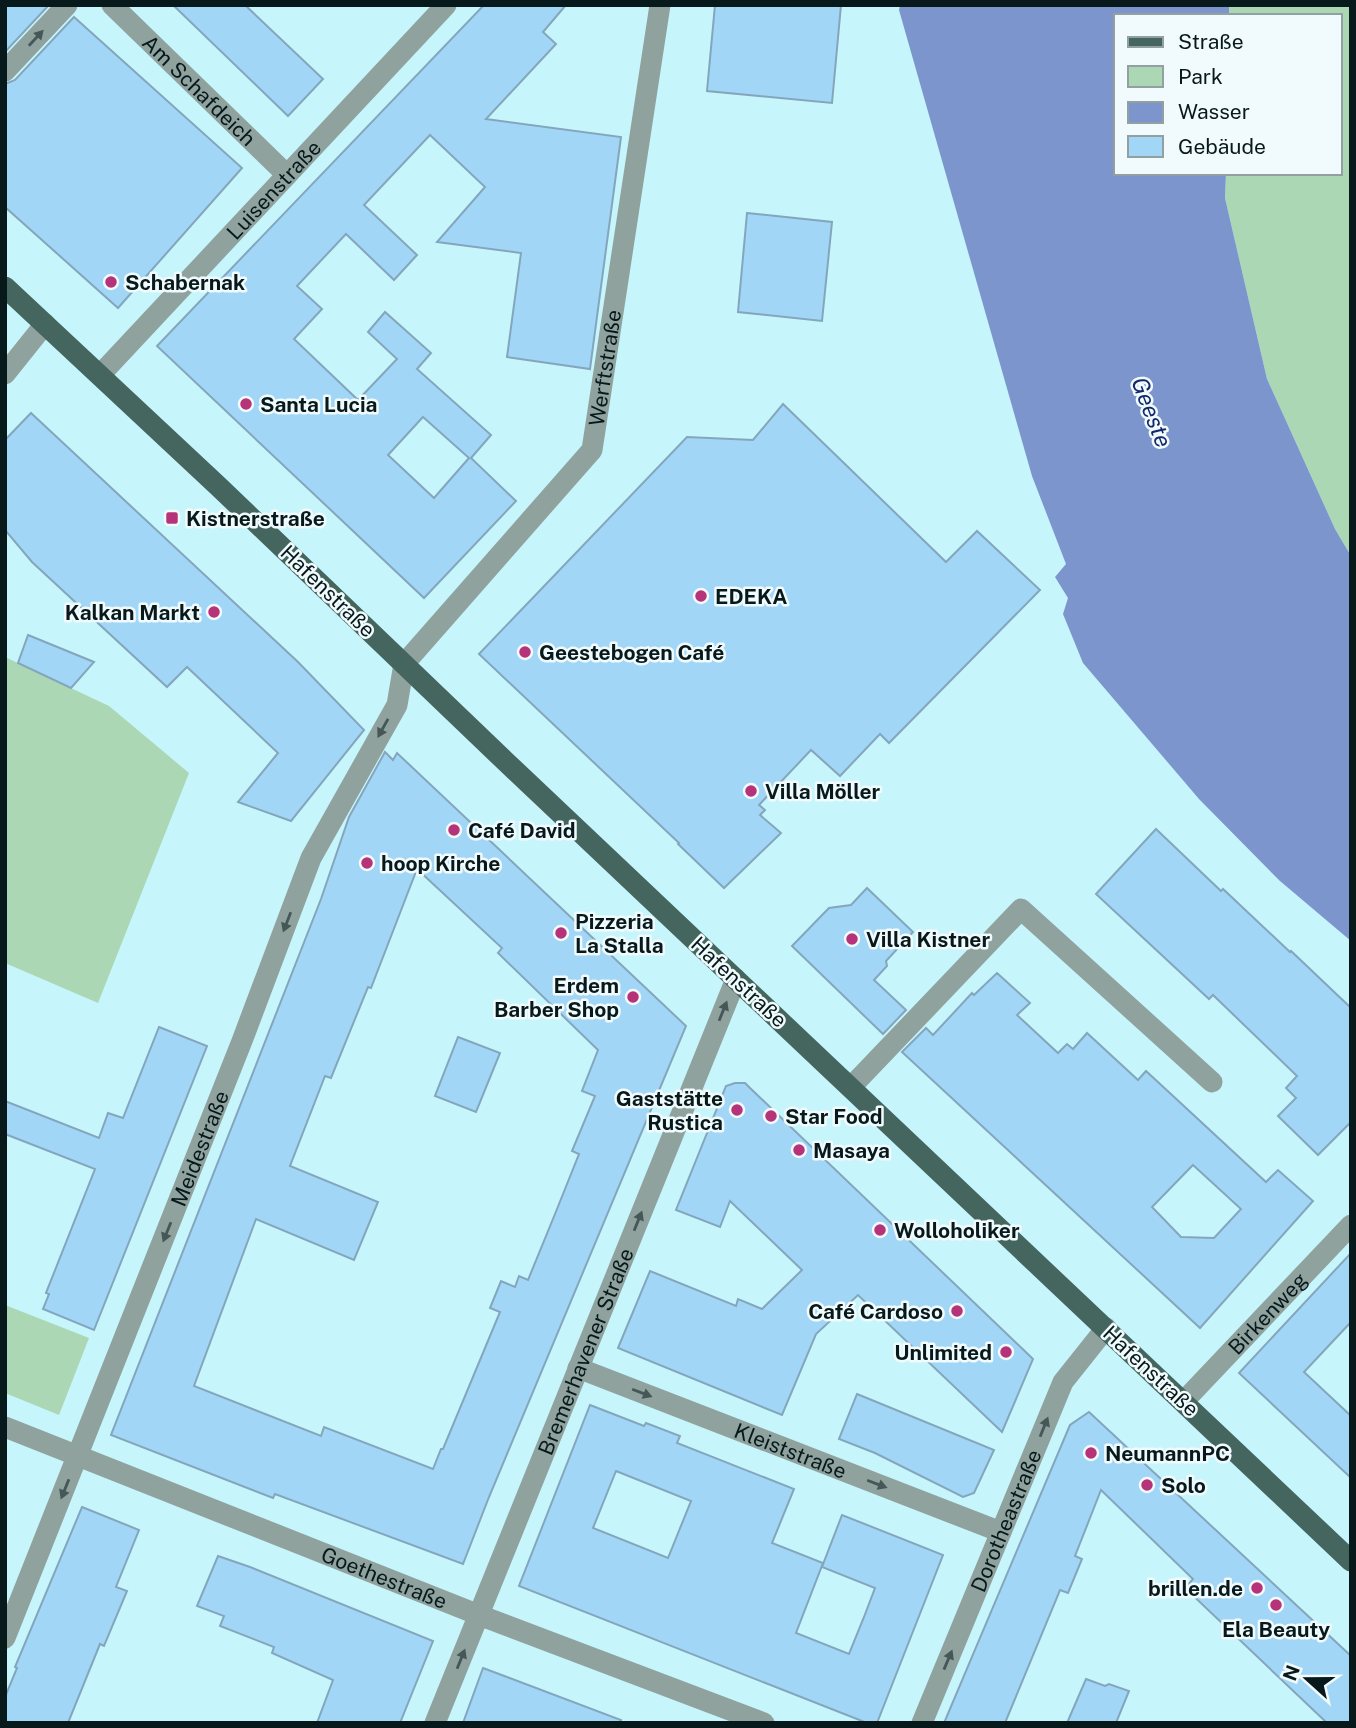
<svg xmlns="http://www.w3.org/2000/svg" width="1356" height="1728" viewBox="0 0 1356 1728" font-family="'Public Sans',sans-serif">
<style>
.green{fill:#acd7b4}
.water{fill:#7c95cd}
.building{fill:#a2d6f7;stroke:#84a6bc;stroke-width:2;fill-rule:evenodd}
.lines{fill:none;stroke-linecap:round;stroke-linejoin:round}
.minor{stroke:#90a29e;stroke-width:21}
.major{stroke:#44665f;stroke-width:21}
.oneway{fill:#455756}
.poi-dot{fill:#b73379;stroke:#f1fafc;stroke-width:2.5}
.labels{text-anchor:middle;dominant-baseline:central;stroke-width:5;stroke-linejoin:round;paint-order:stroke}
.street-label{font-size:21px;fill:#07191b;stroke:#f1fafc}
.poi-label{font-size:21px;font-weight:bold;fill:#07191b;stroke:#f1fafc;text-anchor:start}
.water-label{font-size:23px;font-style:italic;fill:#13296b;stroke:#f1fafc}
</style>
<rect width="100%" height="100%" fill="#c6f5fc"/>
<g class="green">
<polygon points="1229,5 1351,5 1351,556 1335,529 1267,379 1225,198 1226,173 1340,173 1340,16 1229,16"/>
<polygon points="5,657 109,706 189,773 98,1003 5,963"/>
<polygon points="5,1305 89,1338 59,1415 5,1393"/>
</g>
<polygon class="water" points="900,5 1229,5 1229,16 1116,16 1116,173 1226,173 1225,198 1267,379 1335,529 1351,556 1351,941 1280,881 1199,799 1083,663 1063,614 1068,598 1055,577 1066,564 1032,476 899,10"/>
<g class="building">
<polygon points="5,5 49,5 5,52"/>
<polygon points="173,5 245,5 323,79 288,116"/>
<path d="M484 5H566L543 32 556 44 486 119 621 137 590 369 507 357 521 253 437 242 485 187 430 135 364 205 417 255 394 280 346 234 297 286 322 309 294 339 358 400 397 359 368 332 385 312 431 353 417 369 491 435 471 458 516 501 424 598 157 346ZM423 417 469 458 434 498 388 455Z"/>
<polygon points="715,5 841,5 832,103 707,91"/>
<polygon points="74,17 242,168 118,308 5,207 5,84 15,80"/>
<polygon points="747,213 832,222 822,321 738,312"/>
<polygon points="783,404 946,562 977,531 1040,590 889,743 880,734 840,776 811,750 759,805 765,810 760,815 781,833 724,888 678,844 679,843 479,654 687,437 753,440"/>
<polygon points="31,413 298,662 364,730 291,821 238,802 278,753 187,667 167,687 32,562 5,530 5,440"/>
<polygon points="28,635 94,662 71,688 18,663"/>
<path d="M385 752 393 760 397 753 686 1026 489 1497 463 1564 275 1494 273 1498 111 1435 321 899 349 817ZM417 869 502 948 498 953 598 1050 582 1091 595 1096 572 1151 579 1154 555 1214 528 1280 519 1276 515 1287 501 1281 490 1308 500 1312 443 1449H441L433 1469 324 1427 321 1436 194 1386 256 1219 354 1260 378 1202 290 1166 325 1076 331 1078 368 987 371 988Z"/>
<polygon points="1156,829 1221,891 1223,889 1290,952 1291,951 1351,1008 1351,1122 1318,1155 1278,1116 1296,1098 1286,1088 1297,1076 1213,995 1209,999 1096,894"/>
<polygon points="867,888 913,932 886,961 887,966 874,980 906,1010 883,1034 792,946 829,908 851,905"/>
<path d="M997 973 1030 1003 1017 1015 1058 1053 1067 1044 1073 1049 1087 1033 1138 1080 1146 1071 1266 1182 1278 1170 1313 1201 1200 1328 902 1052 926 1028 933 1035 972 993 974 995ZM1193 1165 1241 1209 1214 1238 1181 1237 1152 1207Z"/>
<polygon points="159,1027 207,1046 94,1330 43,1309 49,1294 46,1293 95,1169 5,1134 5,1101 99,1138 108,1113 123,1118"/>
<polygon points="458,1037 500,1053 476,1112 435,1096"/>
<polygon points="735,1083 745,1083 749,1087 1033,1359 1002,1432 858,1295 816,1334 782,1415 618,1348 650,1271 736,1306 738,1299 762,1309 802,1270 730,1201 720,1227 676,1210 726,1086"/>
<polygon points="1351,1253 1351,1322 1304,1372 1351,1416 1351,1478 1239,1373"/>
<polygon points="857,1394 994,1450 974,1493 963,1497 875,1453 839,1439"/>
<path d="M590 1405 644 1426 646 1423 680 1436 677 1443 794 1489 772 1543 823 1563 796 1633 849 1654 864 1617 875 1588 822 1567 842 1515 943 1555 877 1723H867L519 1586ZM616 1471 691 1501 668 1558 593 1528Z"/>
<polygon points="1089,1412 1351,1656 1351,1723 1327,1723 1185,1588 1193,1579 1101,1490 1075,1556 1082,1559 1068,1593 1060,1590 1005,1723 944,1723 1070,1425"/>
<polygon points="82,1507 139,1530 116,1587 127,1591 104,1646 100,1644 68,1723 5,1723 5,1697 17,1668 15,1667"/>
<polygon points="218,1556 250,1567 433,1641 400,1723 317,1723 333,1680 272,1653 274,1647 220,1626 224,1616 197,1606"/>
<polygon points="483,1668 621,1720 620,1723 463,1723"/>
<polygon points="1086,1679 1105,1686 1109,1684 1129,1691 1116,1723 1067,1723"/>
</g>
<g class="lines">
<g class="minor">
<path id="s1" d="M112 5 287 175"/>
<polyline points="5,71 67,5"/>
<polyline points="5,374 45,324"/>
<path id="s2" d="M100 375 446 5"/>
<polyline points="851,1087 1021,909 1212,1082"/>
<path id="s3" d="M578 1368 1001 1532"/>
<path id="s4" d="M1184 1401 1351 1225"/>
<path id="s5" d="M5 1427 479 1615 764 1723"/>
<path id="s6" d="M5 1638 242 1041 311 858 397 705 404 664 592 450 660 5"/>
<path id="s7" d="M435 1723 736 979"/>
<path id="s8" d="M922 1723 1063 1382 1106 1328"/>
</g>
<polyline class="major" points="5,287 218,486 505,761 1351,1561"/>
</g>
<defs><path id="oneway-solid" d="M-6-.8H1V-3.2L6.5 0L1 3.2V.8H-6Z" transform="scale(1.75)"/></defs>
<g class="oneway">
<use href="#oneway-solid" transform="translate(36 38) rotate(-47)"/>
<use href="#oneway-solid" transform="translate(383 728) rotate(119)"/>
<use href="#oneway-solid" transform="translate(287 922) rotate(111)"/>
<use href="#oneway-solid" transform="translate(723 1011) rotate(-68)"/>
<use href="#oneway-solid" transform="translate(638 1221) rotate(-68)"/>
<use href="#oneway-solid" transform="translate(167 1232) rotate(112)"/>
<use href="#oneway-solid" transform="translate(642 1393) rotate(21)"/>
<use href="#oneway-solid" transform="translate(1044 1427) rotate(-68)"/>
<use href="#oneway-solid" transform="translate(877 1484) rotate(21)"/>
<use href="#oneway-solid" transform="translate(65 1489) rotate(112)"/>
<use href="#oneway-solid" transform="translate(461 1659) rotate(-68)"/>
<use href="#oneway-solid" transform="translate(948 1660) rotate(-67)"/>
</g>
<g class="poi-dot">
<circle cx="111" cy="282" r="7"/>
<circle cx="246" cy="404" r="7"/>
<rect x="165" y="511" width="14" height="14" rx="3.5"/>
<circle cx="701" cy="596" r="7"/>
<circle cx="214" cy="612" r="7"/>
<circle cx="525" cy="652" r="7"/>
<circle cx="751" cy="791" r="7"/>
<circle cx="454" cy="830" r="7"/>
<circle cx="367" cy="863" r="7"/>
<circle cx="561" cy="933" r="7"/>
<circle cx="852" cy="939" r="7"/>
<circle cx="633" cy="997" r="7"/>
<circle cx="737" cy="1110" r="7"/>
<circle cx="771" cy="1116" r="7"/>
<circle cx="799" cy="1150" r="7"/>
<circle cx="880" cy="1230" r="7"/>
<circle cx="957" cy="1311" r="7"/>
<circle cx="1006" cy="1352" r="7"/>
<circle cx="1091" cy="1453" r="7"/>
<circle cx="1147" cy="1485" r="7"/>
<circle cx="1257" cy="1588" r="7"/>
<circle cx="1276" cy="1605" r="7"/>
</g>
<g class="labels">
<g class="street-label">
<text stroke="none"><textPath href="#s1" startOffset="122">Am Schafdeich</textPath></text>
<text stroke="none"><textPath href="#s2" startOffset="254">Luisenstraße</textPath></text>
<text stroke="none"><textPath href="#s6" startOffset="1423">Werftstraße</textPath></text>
<text transform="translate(328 591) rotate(44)">Hafenstraße</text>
<text transform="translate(739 982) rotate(43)">Hafenstraße</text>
<text stroke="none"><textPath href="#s6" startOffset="527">Meidestraße</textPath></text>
<text stroke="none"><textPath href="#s4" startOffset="121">Birkenweg</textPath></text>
<text stroke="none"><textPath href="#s7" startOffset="401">Bremerhavener Straße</textPath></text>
<text transform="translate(1151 1371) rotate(43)">Hafenstraße</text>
<text stroke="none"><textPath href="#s3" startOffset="228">Kleiststraße</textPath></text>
<text stroke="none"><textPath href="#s8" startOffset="219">Dorotheastraße</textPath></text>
<text stroke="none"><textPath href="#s5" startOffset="408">Goethestraße</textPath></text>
</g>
<g class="poi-label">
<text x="125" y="282">Schabernak</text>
<text x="260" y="404">Santa Lucia</text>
<text x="186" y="518">Kistnerstraße</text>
<text x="715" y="596">EDEKA</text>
<text x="200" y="612" text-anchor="end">Kalkan Markt</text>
<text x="539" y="652">Geestebogen Café</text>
<text x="765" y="791">Villa Möller</text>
<text x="468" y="830">Café David</text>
<text x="381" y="863">hoop Kirche</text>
<text x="575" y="921">Pizzeria<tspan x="575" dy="24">La Stalla</tspan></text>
<text x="866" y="939">Villa Kistner</text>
<text x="619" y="985" text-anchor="end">Erdem<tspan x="619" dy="24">Barber Shop</tspan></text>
<text x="723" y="1098" text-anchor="end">Gaststätte<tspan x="723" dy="24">Rustica</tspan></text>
<text x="785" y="1116">Star Food</text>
<text x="813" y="1150">Masaya</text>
<text x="894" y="1230">Wolloholiker</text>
<text x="943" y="1311" text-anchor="end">Café Cardoso</text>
<text x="992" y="1352" text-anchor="end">Unlimited</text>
<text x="1105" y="1453">NeumannPC</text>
<text x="1161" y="1485">Solo</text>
<text x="1243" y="1588" text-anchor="end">brillen.de</text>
<text x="1276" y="1629" text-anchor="middle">Ela Beauty</text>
</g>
<g class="water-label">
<text transform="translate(1152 412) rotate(69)">Geeste</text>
</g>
</g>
<rect width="1356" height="1728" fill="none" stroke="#07191b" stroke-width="14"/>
<rect x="1114" y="14" width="228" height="161" fill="#f1fafc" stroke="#93a0a2" stroke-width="2"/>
<rect x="1128" y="37" width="35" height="10" fill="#44665f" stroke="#93a0a2" stroke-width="2"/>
<text x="1178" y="49" font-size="21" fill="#07191b">Straße</text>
<rect x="1128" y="66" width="35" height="21" fill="#acd7b4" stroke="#93a0a2" stroke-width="2"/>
<text x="1178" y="84" font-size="21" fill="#07191b">Park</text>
<rect x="1128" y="102" width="35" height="21" fill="#7c95cd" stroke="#93a0a2" stroke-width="2"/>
<text x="1178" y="119" font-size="21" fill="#07191b">Wasser</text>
<rect x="1128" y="136" width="35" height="21" fill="#a2d6f7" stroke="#93a0a2" stroke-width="2"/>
<text x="1178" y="154" font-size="21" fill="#07191b">Gebäude</text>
<g transform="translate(1307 1679) rotate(291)" stroke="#f1fafc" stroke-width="5" paint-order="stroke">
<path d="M0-5L12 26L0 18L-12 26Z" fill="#07191b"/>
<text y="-10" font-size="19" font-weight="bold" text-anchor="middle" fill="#07191b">N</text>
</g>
</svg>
